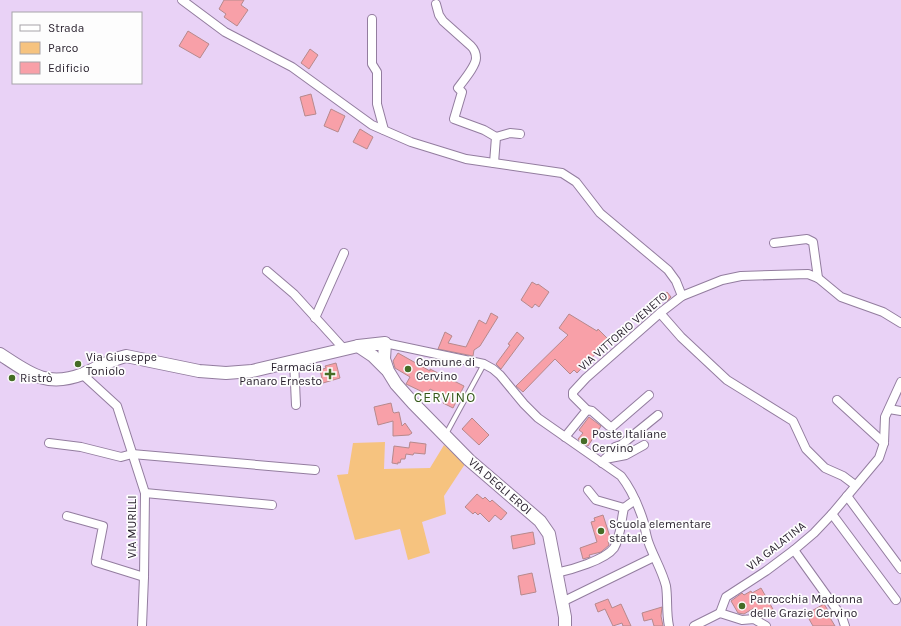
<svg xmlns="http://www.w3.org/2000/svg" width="901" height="626" viewBox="0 0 901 626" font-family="Karla,sans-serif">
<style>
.green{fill:#f6c37f}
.building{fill:#f8a0a8;stroke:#b6898c}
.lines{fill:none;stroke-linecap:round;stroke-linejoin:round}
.lane-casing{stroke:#937d9f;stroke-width:6}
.street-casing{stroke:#937d9f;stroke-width:10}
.secondary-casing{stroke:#937d9f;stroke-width:14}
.lane{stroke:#fff;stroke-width:4}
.street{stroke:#fff;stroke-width:8}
.secondary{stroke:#fff;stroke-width:12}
.poi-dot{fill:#456c26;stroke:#fdfdfd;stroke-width:1.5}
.labels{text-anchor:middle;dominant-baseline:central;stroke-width:3.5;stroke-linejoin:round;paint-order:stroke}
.street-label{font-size:12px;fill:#261e2b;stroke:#fdfdfd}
.poi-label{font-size:12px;fill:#261e2b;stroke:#fdfdfd;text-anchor:start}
.quarter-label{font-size:14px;letter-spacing:1px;fill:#355819;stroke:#fdfdfd}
</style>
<rect width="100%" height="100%" fill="#e9d2f6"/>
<polygon class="green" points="385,442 384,469 430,468 444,445 465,464 444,496 446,514 422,522 430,553 408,560 400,529 355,540 337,475 348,474 353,443"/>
<g class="building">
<polygon points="224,0 244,0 241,5 248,10 237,26 224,17 226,14 219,9"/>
<polygon points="188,31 209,44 200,58 179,46"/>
<polygon points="310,49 318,55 309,69 301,63"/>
<polygon points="311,94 316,114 305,116 300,97"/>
<polygon points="331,109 345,116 338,132 324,126"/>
<polygon points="360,129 373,137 367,149 353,142"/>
<polygon points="532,282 537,285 538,284 549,292 539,307 535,304 532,308 521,300"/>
<polygon points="667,292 671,297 667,301 662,296"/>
<polygon points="491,313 498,317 480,346 474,350 473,356 438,349 445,332 452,336 448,343 466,347 479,320 486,324"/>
<polygon points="569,314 597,331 598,329 609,340 577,373 574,370 570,374 555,359 523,392 516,386 568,335 559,328"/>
<polygon points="517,332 524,338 501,369 496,364 510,345 508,344"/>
<polygon points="398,353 430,371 430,369 464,386 453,408 443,403 446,397 430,389 427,394 406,384 410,377 395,368 393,361"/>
<polygon points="336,363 340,378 323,383 320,370 326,368 325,366"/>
<polygon points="391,403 393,412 394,413 399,412 402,426 405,423 412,433 409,435 393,436 393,421 378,425 374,407"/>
<polygon points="589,417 601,426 588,446 578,439 583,433 579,430"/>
<polygon points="472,418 489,435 479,445 462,429"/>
<polygon points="410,442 426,444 425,454 414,453 413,455 406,454 405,459 401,459 400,463 398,462 398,464 392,463 394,446 409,448"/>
<polygon points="477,494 483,499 485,497 490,502 492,500 507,513 501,520 495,515 489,522 480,513 478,515 475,512 473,514 465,507"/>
<polygon points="603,515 611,540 608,541 609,545 601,552 589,555 590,557 583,559 580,548 597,542 591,522 595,521 594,518"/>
<polygon points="533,532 535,544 513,549 511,536"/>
<polygon points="532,573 536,592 521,595 518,576"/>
<polygon points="761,588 774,611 763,618 758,615 754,608 744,614 738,613 731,601 742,593 744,595 751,591 752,593"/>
<polygon points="608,599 612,608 621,604 631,626 623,626 622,623 613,626 605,609 598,612 595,604"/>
<polygon points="824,604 831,615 829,616 835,626 813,626 809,619 811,618 808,613"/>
<polygon points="662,607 661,616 663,626 654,626 652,619 644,621 642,613"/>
</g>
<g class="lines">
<g class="lane-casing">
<polyline id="lane" points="446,434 484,364"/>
</g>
<g class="street-casing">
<g id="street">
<polyline points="182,0 225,32 292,67 372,125 411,142 466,159 562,173 576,182 600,213 668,270 676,281 682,296"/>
<path d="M436 4 439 15 443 21 471 46C474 49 476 53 476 58 476 66 463 81 458 88L462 92 454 119 484 130 496 137 494 163"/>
<polyline points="372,19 372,64 377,72 377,104 384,130"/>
<polyline points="496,137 510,133 520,134"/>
<polyline points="774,243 807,239 813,242 818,278"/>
<polyline points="267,271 294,294 344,349"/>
<polyline points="660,313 681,337 727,380 793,421 806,449 825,468 843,476 855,485"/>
<polyline points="315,318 344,253"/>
<path d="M385 343 484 364 493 369 500 375 524 404 538 418 621 476C631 489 639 507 644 523 645 529 646 535 648 541 653 556 662 570 666 586 668 599 666 612 669 626"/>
<polyline points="294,361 296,405"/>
<polyline points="82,374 117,406 145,493 144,577 142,626"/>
<polyline points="837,400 884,443"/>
<polyline points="889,409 901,411"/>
<polyline points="587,410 592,411 609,426 612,427 649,395"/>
<polyline points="565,437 587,410 573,396 573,392 586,378 660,313 682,296 722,280 741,276 808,274 818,278 841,297 883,312 901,323"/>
<polyline points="49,443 81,447 121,457 132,454 315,470"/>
<polyline points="605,459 626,455 644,445"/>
<polyline points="602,463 615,447 621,445 658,415"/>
<polyline points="588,490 596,500 624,508"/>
<polyline points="145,493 272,505"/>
<polyline points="847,496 901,569"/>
<polyline points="832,514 896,600"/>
<polyline points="67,516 103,526 96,562 144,577"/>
<polyline points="794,550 842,617 845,626"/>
<path d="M556 573C571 570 605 560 614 548 621 537 621 520 624 508L635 500"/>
<polyline points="562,602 654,557"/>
<polyline points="720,613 726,597 766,571 794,550 814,533 832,514 879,458 884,443 885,417 901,382"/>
<polyline points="694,626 720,613 742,620 754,619 766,626"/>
</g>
</g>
<g class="secondary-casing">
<g id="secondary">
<polyline points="358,346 373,356 386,369"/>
<path d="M0 354C29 373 46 388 83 374 97 368 110 360 126 356L199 371 226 373 252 371 358 346 385 343 384 359 388 371 396 384 413 403 469 460 540 521 549 534 565 617V626"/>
</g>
</g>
<use href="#lane" class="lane"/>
<use href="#street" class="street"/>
<use href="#secondary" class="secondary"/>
</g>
<g class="poi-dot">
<circle cx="78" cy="364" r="4"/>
<circle cx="408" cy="369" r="4"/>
<path d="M328 368h4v4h4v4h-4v4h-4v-4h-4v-4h4z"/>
<circle cx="12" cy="378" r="4"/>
<circle cx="584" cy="441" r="4"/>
<circle cx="601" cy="531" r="4"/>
<circle cx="742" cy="606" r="4"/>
</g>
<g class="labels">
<g class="street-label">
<text transform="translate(623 331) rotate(-41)">VIA VITTORIO VENETO</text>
<text transform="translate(500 486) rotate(41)">VIA DEGLI EROI</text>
<text transform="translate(132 527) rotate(-90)">VIA MURILLI</text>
<text transform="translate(776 546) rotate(-38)">VIA GALATINA</text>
</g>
<g class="poi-label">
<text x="86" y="357">Via Giuseppe<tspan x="86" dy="14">Toniolo</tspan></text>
<text x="416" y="362">Comune di<tspan x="416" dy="14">Cervino</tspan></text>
<text x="322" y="367" text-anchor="end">Farmacia<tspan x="322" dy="14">Panaro Ernesto</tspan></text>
<text x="20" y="378">Ristrò</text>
<text x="592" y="434">Poste Italiane<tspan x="592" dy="14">Cervino</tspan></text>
<text x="609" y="524">Scuola elementare<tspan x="609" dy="14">statale</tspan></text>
<text x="750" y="599">Parrocchia Madonna<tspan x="750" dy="14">delle Grazie Cervino</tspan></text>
</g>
<g class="quarter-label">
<text x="445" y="397">CERVINO</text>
</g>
</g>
<rect x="12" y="12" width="130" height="72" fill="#fdfdfd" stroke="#a7a4a9"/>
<rect x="20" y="25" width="20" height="6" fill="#ffffff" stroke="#a7a4a9"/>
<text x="48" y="32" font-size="12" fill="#261e2b">Strada</text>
<rect x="20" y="42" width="20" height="12" fill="#f6c37f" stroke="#a7a4a9"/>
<text x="48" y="52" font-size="12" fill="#261e2b">Parco</text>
<rect x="20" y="62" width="20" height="12" fill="#f8a0a8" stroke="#a7a4a9"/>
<text x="48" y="72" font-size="12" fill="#261e2b">Edificio</text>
</svg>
